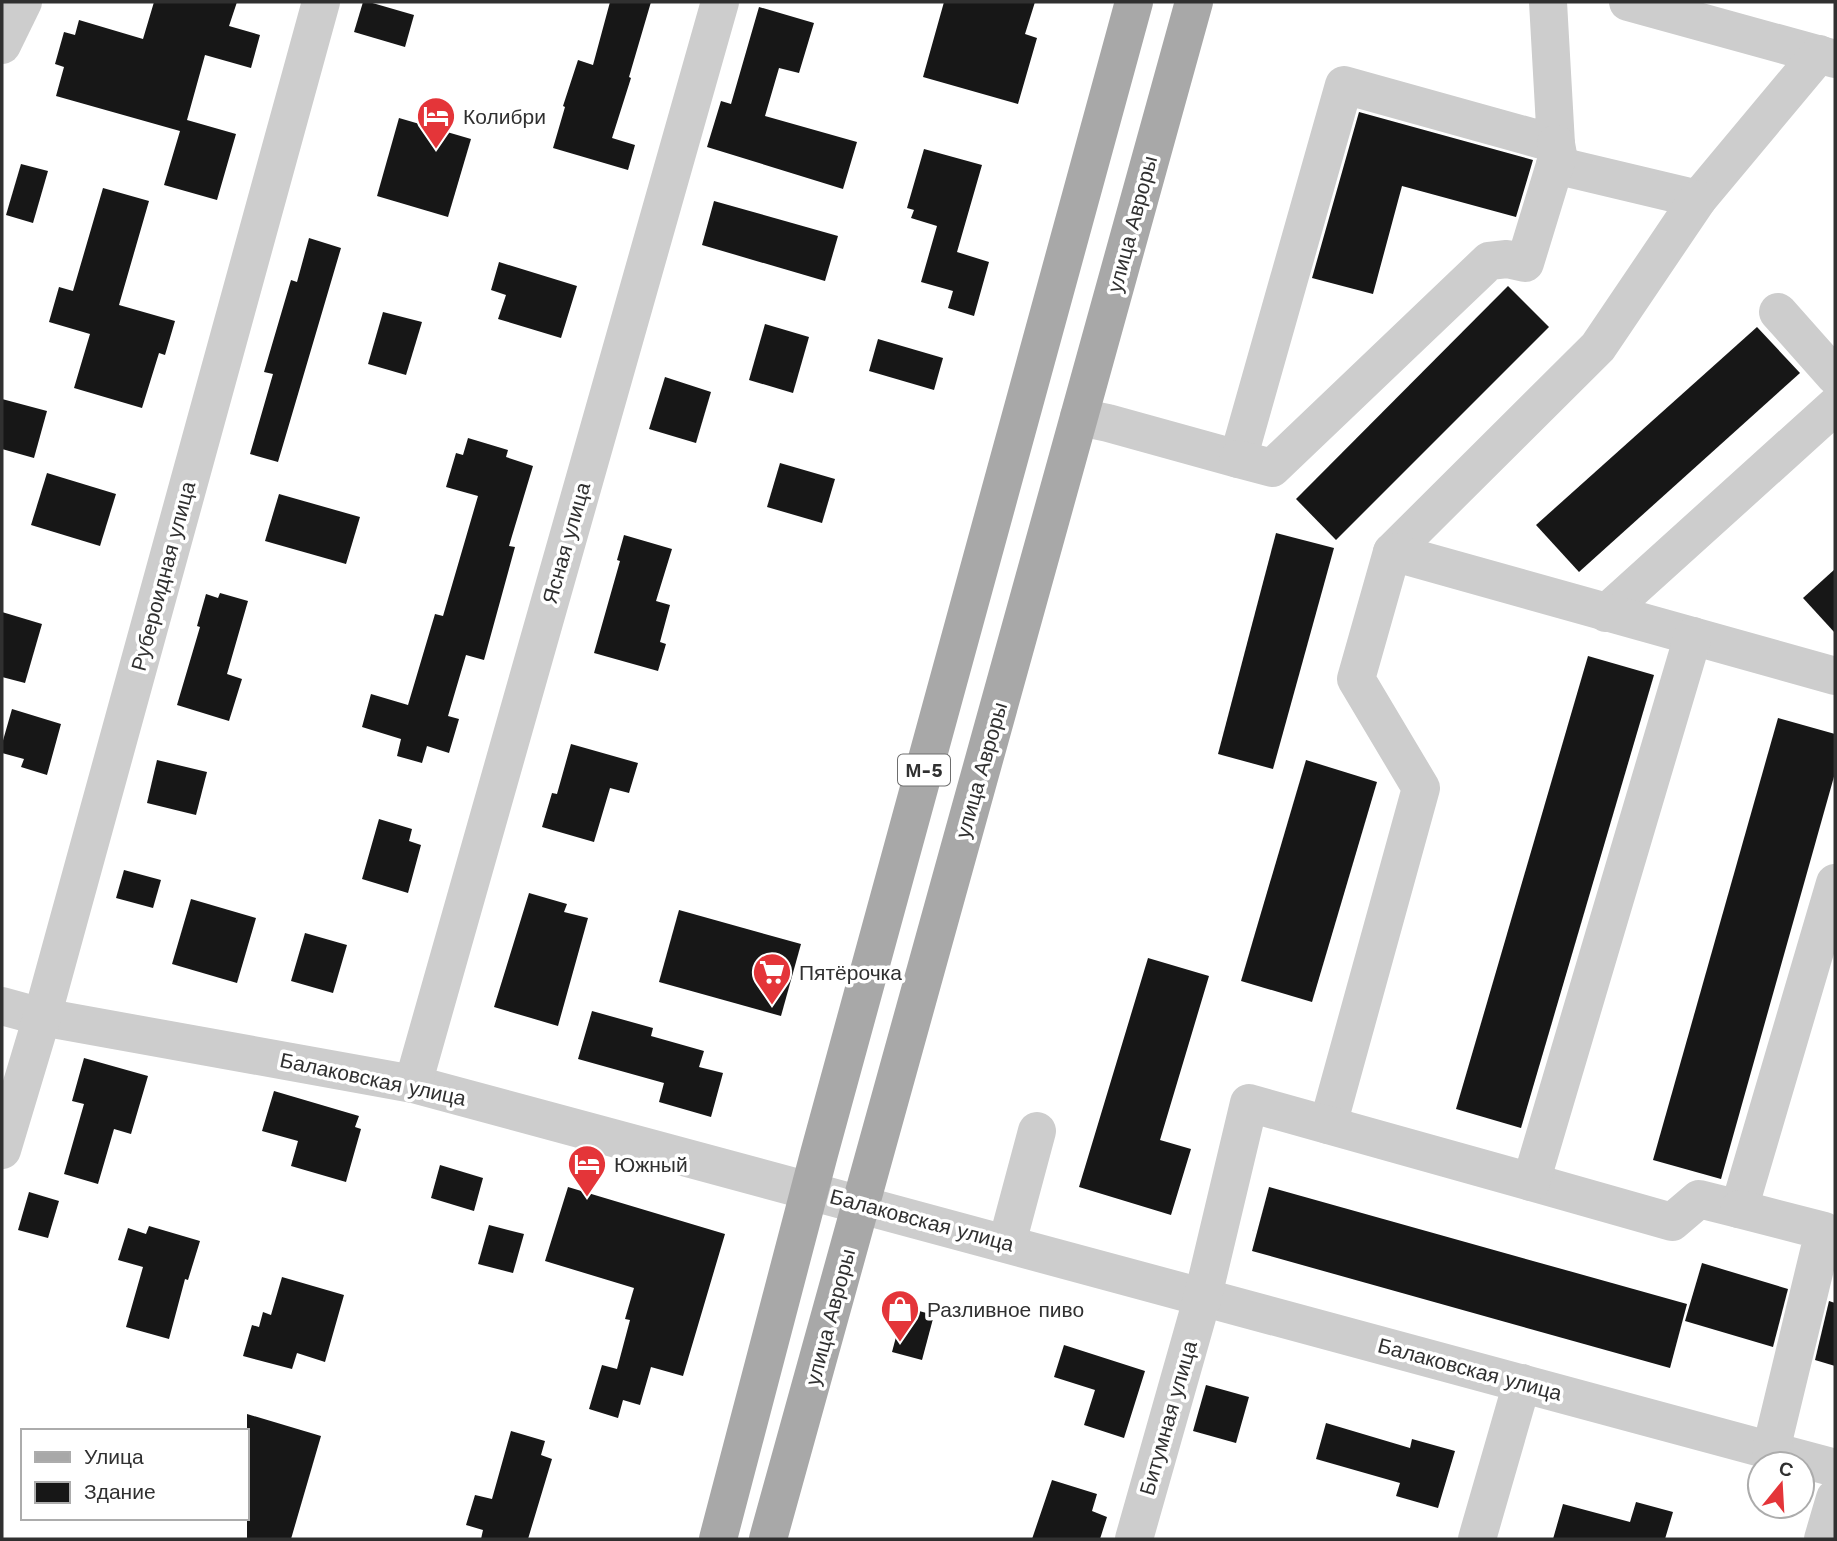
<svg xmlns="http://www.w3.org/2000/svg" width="1837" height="1541" viewBox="0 0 1837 1541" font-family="'Work Sans',sans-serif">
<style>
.building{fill:#171717}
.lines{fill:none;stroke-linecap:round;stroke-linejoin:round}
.minor{stroke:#cdcdcd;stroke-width:38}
.major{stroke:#a8a8a8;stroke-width:38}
.labels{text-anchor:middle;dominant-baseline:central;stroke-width:7;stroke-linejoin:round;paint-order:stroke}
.shield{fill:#fff;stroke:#6e6e6e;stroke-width:2}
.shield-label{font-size:19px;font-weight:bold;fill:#303030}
.poi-label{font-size:21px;fill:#303030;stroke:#fff;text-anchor:start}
.street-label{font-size:21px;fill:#303030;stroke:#fff}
</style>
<rect width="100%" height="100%" fill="#fff"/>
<g class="building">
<polygon points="154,2 237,2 229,26 260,35 251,68 205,55 187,120 236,134 217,200 164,185 180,131 56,96 64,67 55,64 64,32 75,35 79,20 143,39"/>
<polygon points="363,2 369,2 414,15 405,47 354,32"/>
<polygon points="610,2 651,2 629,77 631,78 612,138 635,145 628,170 553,148 565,107 563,106 578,60 593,65"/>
<polygon points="944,2 1035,2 1025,34 1037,38 1018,104 923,77"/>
<polygon points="759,7 814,23 799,73 779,68 765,116 857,142 843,189 707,147 721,101 731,104"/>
<polygon points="1359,112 1533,160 1516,217 1402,186 1373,294 1312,278"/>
<polygon points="399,118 471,139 448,217 377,196"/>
<polygon points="924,149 982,165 957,252 989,262 974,316 948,308 953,291 921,282 937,226 911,218 914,210 907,208"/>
<polygon points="21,164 48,171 33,223 6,215"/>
<polygon points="103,188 149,201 119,305 175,321 165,355 159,353 142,408 74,388 90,334 49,322 59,287 73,291"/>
<polygon points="714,201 838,236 825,281 702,245"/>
<polygon points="309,238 341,248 278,462 250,454 273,374 264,372 291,280 297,282"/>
<polygon points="499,262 577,286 561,338 498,319 506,295 491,290"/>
<polygon points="1508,286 1549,327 1336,540 1296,499"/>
<polygon points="383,312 422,322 406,375 368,364"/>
<polygon points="765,324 809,337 793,393 749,380"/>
<polygon points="1757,327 1800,373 1579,572 1536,525"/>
<polygon points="878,339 943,358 934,390 869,371"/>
<polygon points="665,377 711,392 696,443 649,429"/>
<polygon points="2,399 47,411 34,458 2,449"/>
<polygon points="468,438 508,450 506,457 533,466 509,546 515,547 484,660 466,655 448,716 459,719 449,753 427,746 422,763 397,756 401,739 362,727 371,694 408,705 435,614 443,616 478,496 446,487 456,453 463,455"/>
<polygon points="780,463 835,479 822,523 767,507"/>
<polygon points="47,473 116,494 100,546 31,525"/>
<polygon points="279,494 360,517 346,564 265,541"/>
<polygon points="1276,533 1334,548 1273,769 1218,754"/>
<polygon points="624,535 672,549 656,601 670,605 660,642 666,644 658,671 594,653 620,561 617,560"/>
<polygon points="1835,569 1835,633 1803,598"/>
<polygon points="220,593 248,601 227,674 242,679 229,721 177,705 200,627 197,626 206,594 218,598"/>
<polygon points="2,612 42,624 25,683 2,677"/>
<polygon points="1588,656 1654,675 1521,1128 1456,1109"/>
<polygon points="12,709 61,724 47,775 21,767 24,759 2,753 2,744"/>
<polygon points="1778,718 1835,734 1835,773 1721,1179 1653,1160"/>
<polygon points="571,744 638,763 629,793 610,788 594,842 542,827 552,793 557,794"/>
<polygon points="157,760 207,772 196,815 147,803"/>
<polygon points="1306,760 1377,782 1312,1002 1241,981"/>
<polygon points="379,819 412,829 409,841 421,845 408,893 362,879"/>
<polygon points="124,870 161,880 153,908 116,898"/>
<polygon points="529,893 567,904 564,912 588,918 558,1026 494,1007"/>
<polygon points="191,899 256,918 237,983 172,964"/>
<polygon points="679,910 801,944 781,1016 659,982"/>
<polygon points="305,933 347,945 333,993 291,981"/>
<polygon points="1148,958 1209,976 1160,1140 1191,1149 1171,1215 1079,1187"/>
<polygon points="592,1011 653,1028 651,1036 704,1051 699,1067 723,1073 711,1117 659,1102 664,1083 578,1059"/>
<polygon points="84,1058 148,1076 131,1134 114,1129 98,1184 64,1174 84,1104 72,1101"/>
<polygon points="274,1091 359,1116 355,1127 361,1129 346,1182 291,1166 298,1141 262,1131"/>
<polygon points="440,1165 483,1178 474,1211 431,1198"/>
<polygon points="568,1187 725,1234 683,1376 651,1367 640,1405 623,1400 618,1418 589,1409 602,1365 617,1369 630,1320 625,1319 634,1288 545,1261"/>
<polygon points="1269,1187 1687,1304 1670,1368 1252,1251"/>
<polygon points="29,1192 59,1201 48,1238 18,1230"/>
<polygon points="489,1225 524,1234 513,1273 478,1264"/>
<polygon points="149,1226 200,1241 188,1280 185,1279 169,1339 126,1327 143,1267 118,1260 128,1228 146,1234"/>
<polygon points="1702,1263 1788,1289 1773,1347 1685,1321"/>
<polygon points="282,1277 344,1295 325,1362 297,1353 292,1369 243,1356 252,1325 259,1327 263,1312 271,1315"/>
<polygon points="1829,1301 1835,1303 1835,1366 1815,1360"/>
<polygon points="904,1307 934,1315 922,1360 892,1352"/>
<polygon points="1064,1345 1145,1371 1124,1438 1084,1425 1095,1390 1054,1377"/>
<polygon points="1206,1385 1249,1397 1236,1443 1193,1431"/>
<polygon points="247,1414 321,1436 291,1539 247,1539"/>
<polygon points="1326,1423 1410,1448 1412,1439 1455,1451 1438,1508 1396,1496 1400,1483 1316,1459"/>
<polygon points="511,1431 545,1441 541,1455 552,1459 528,1539 481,1539 483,1530 466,1525 475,1495 492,1499"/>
<polygon points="1052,1480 1097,1494 1092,1511 1107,1517 1100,1539 1032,1539"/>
<polygon points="1636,1502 1673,1512 1665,1539 1553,1539 1563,1504 1630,1522"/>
</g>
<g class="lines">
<g class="minor">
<polyline points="1628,2 1835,59"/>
<polyline points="2,45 23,2"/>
<polyline points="1555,165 1698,199 1819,54"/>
<polyline points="1778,312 1835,376"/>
<polyline points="1079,417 1108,423 1238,459 1344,85 1556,144 1548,2"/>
<polyline points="1238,459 1272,468 1489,261 1507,259 1525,263 1558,155 1556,144"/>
<polyline points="1392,552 1598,347 1698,199"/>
<polyline points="1606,613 1835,406"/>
<polyline points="2,1006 42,1017 413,1084 1835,1468"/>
<polyline points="413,1084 720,2"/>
<polyline points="1328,1125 1421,788 1356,679 1392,552 1835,676"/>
<polyline points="2,1150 42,1017 321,2"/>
<polyline points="1531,1182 1672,1222 1699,1199 1739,1209 1835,883"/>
<polyline points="1739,1209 1824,1231 1771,1450"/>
<polyline points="1007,1243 1037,1131"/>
<polyline points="1134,1539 1203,1296 1249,1103 1531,1182 1693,636"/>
<polyline points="1477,1539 1522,1383"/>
<polyline points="1823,1539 1835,1498"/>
</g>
<g class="major">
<polyline points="718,1539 819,1154 1134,2"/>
<polyline points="768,1539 1194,2"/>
</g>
</g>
<defs>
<g id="hotel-pin" transform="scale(2.0125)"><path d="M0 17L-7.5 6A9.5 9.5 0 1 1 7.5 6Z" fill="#e43539" stroke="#fff"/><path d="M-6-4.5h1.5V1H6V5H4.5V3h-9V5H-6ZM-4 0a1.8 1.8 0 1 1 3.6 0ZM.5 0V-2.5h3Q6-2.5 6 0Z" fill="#fff"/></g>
<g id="supermarket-pin" transform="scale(2.0125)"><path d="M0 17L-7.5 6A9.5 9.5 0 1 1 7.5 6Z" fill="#e43539" stroke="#fff"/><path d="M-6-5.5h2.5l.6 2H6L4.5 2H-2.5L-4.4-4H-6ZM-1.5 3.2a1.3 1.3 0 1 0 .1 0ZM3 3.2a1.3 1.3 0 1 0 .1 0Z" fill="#fff"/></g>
<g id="shop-pin" transform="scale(2.0125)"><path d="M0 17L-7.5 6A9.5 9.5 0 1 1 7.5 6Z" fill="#e43539" stroke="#fff"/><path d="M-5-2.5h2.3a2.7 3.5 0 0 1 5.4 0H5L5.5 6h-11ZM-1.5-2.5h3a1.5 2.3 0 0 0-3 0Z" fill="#fff"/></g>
</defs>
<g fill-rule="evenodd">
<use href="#hotel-pin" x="436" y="116"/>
<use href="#supermarket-pin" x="772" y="972"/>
<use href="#hotel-pin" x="587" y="1164"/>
<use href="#shop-pin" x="900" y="1309"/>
</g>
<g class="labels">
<rect class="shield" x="898" y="754.5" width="52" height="31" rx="5"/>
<g class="shield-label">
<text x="924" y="770">М-5</text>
</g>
<g class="poi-label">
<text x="463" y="116">Колибри</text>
<text x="799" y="972">Пятёрочка</text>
<text x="614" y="1164">Южный</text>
<text x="927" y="1309">Разливное пиво</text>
</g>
<g class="street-label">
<text transform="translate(1132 224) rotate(-75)">улица Авроры</text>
<text transform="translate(566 543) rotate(-74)">Ясная улица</text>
<text transform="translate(163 576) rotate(-75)">Рубероидная улица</text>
<text transform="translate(981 770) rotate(-74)">улица Авроры</text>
<text transform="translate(373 1079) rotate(12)">Балаковская улица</text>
<text transform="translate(922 1220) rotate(15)">Балаковская улица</text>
<text transform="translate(830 1317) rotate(-75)">улица Авроры</text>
<text transform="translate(1470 1369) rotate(15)">Балаковская улица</text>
<text transform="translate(1168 1418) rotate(-74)">Битумная улица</text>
</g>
</g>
<rect width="1837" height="1541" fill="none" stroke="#303030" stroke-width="7"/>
<rect x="21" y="1429" width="228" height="91" fill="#ffffff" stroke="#acacac" stroke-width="2"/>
<rect x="35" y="1452" width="35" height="10" fill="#a8a8a8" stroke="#acacac" stroke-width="2"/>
<text x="84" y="1464" font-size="21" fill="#303030">Улица</text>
<rect x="35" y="1482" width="35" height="21" fill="#171717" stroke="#acacac" stroke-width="2"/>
<text x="84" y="1499" font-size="21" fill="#303030">Здание</text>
<g transform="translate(1781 1485) rotate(18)"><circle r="33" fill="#ffffff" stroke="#acacac" stroke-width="2"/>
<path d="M0-5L12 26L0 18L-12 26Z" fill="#e43539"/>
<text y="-10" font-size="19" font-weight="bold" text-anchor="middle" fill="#303030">С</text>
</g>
</svg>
